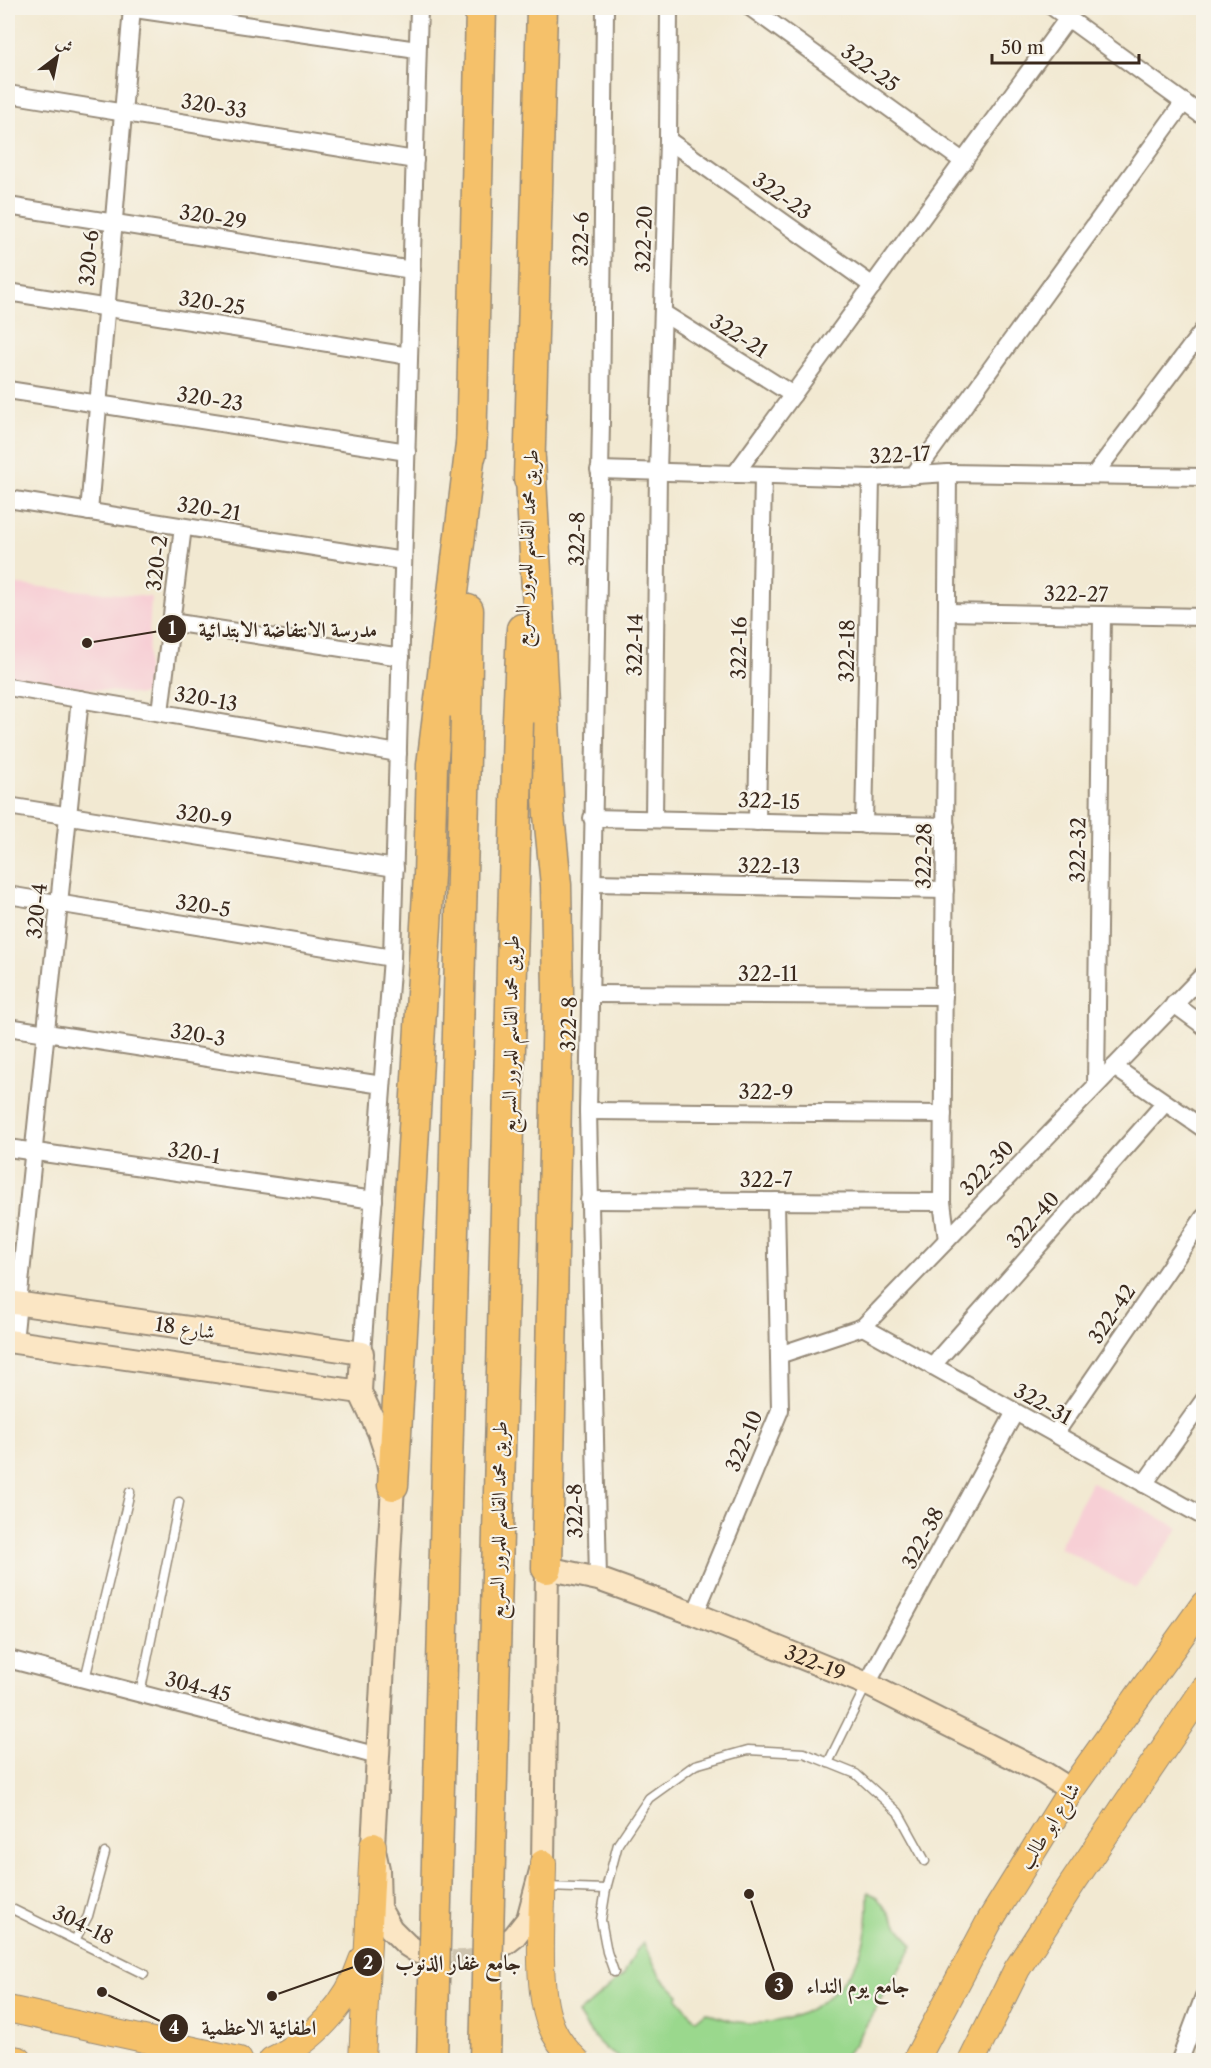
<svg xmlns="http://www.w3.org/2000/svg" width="1211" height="2068" viewBox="0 0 1211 2068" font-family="'Libre Caslon Text',Amiri,serif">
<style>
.built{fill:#f7cfd5}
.green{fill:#9ad88d;stroke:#6a8156;stroke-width:1.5}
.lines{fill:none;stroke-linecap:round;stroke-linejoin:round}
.secondary-tunnel{stroke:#cdc3ae;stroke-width:22;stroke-dasharray:22 11;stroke-linecap:butt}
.lane-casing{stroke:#968a78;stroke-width:11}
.street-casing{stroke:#968a78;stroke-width:20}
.secondary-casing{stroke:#968a78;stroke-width:26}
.primary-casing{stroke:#968a78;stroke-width:28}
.highway-casing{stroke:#968a78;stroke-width:33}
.lane{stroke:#fff;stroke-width:8}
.street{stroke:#fff;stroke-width:16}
.secondary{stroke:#fbe6c4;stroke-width:22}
.primary{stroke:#f5c16b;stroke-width:26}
.highway{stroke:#f5c16b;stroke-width:30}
.highway-bridge-casing{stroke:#968a78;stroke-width:33;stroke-linecap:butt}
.highway-bridge{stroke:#f5c16b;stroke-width:30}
.labels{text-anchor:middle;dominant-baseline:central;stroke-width:4.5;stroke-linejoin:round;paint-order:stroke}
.street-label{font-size:20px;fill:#3b2a1e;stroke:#f7f3e8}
.leader{fill:none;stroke:#3b2a1e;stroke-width:2}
.callout-dot{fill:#3b2a1e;stroke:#f7f3e8;stroke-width:2}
.mark-label{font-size:18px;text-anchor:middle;font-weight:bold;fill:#fff}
.callout-label{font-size:21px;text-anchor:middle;font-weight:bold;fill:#3b2a1e;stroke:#f7f3e8;stroke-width:4.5;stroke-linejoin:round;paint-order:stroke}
</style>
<rect width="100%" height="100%" fill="#f7f3e8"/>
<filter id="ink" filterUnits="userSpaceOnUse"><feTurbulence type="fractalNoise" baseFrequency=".0167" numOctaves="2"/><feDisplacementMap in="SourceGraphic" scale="12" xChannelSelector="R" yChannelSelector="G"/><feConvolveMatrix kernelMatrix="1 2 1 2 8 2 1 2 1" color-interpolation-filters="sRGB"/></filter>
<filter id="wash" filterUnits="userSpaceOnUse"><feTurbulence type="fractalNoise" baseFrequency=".008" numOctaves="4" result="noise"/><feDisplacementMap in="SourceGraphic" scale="24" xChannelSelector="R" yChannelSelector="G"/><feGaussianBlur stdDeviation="1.35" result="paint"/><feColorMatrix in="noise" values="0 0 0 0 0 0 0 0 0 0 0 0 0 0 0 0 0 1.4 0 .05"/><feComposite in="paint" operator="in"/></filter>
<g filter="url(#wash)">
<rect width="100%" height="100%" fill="#f2e9d2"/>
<g class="built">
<polygon points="8,584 151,597 146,693 141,695 8,678"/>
<polygon points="1091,1482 1179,1528 1136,1589 1059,1547"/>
</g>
<path class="green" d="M868 1892 877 1897 913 1946 855 2044 841 2060H628C604 2055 590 2033 578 2014L624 1974 636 1951 643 1943 661 1977 679 1995 677 1998 696 2020 706 2012C753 2034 809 2023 842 1982 847 1976 853 1970 856 1963 868 1936 868 1921 868 1892Z"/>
</g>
<g filter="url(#ink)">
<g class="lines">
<path class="secondary-tunnel" d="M420 1952C443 1965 478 1965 500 1948"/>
<g class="lane-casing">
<g id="lane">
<polyline points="85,1679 130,1492"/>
<polyline points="140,1694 179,1502"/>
<polyline points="828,1763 867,1684"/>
<polyline points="546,1887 606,1889"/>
<polyline points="8,1907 144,1974"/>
<polyline points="75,1940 88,1916 105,1853"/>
<polyline points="614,1972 607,1952 601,1920 606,1889 618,1844 649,1798 695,1765 748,1750 804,1753 856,1774 898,1812 925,1861"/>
</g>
</g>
<g class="street-casing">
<g id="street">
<polyline points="128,8 417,50"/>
<polyline points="751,8 964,162"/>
<polyline points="1054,8 1204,117"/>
<polyline points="8,94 415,160"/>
<polyline points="668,140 873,286"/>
<polyline points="8,206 412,270"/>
<polyline points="8,292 409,356"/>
<polyline points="663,313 793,395"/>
<polyline points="8,390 407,452"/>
<polyline points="599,470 871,478 948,473 1204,477"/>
<polyline points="735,474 1068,18"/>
<polyline points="1094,475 1204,329"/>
<polyline points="913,476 1184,102"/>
<polyline points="8,499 403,561"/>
<polyline points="89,512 132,8"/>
<polyline points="947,612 1204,617"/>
<polyline points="171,622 401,657"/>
<polyline points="8,687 398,753"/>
<polyline points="160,712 183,527"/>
<polyline points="8,806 395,868"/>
<polyline points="592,818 946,826"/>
<polyline points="654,818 658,472 668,140 669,8"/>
<polyline points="757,822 763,475"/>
<polyline points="864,825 871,478"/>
<polyline points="593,883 945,890"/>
<polyline points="8,895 392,958"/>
<polyline points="591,994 944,996"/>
<polyline points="1174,1004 1204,1026"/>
<polyline points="8,1027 382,1085"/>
<polyline points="1114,1067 1204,1129"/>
<polyline points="1096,1085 1102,615"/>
<polyline points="588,1111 943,1114"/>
<polyline points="8,1148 374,1200"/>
<polyline points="589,1200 942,1202"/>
<polyline points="947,1240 942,1202 948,473"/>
<polyline points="863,1327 1204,1517"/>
<polyline points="14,1342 80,699"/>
<polyline points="362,1353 392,958 419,8"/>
<polyline points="779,1355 863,1327 1204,974"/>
<polyline points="932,1366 1165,1103"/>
<polyline points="1055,1434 1204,1217"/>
<polyline points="1144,1484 1204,1400"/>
<polyline points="598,1579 588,1111 601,421 605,8"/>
<polyline points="695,1614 780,1410 776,1201"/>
<polyline points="8,1659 378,1756"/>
<polyline points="867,1684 1015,1412"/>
<polyline points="1180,2060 1204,1996"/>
</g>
</g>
<g class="secondary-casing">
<g id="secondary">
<polyline points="8,1302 362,1353 360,1392 379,1432 386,1453 393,1485 373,1846 378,1869 379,1908 391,1929 407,1945 418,1952"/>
<polyline points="8,1341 360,1392"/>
<path id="s1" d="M505 1944 514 1937 528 1919 543 1863 547 1568 598 1579 695 1614 867 1684 1044 1773 1071 1790"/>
</g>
</g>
<g class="primary-casing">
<g id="primary">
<path d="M543 1863C543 1905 535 1986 550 2023 555 2037 565 2050 576 2060"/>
<polyline points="8,2009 239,2060"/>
<polyline points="8,2058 19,2060"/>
<path d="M272 2060C313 2041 348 2004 362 1960"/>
<polyline points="362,2060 373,1846"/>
<polyline points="916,2060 989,1922 1071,1790 1204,1604"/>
<polyline points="972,2060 1017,1969 1072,1884 1204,1689"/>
</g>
</g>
<g class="highway-casing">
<g id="highway">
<polyline points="471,454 481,8"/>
<polyline points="530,459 549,815 556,885 558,994 547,1568"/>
<polyline points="529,479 542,8"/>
<polyline points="466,717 468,610"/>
<polyline points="518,722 522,629"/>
<polyline points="393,1485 429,875 432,765 472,436"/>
</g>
</g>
<use href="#lane" class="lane"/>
<use href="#street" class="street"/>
<use href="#secondary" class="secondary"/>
<use href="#primary" class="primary"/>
<use href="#highway" class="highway"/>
<g class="highway-bridge-casing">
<g id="highway-bridge">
<polyline points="432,2060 466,717"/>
<polyline points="485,2060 518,722"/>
</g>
</g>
<use href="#highway-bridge" class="highway-bridge"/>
</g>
</g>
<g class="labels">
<g class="street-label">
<text transform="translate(870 68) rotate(36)">322-25</text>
<text transform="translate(214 106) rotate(9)">320-33</text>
<text transform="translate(782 196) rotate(35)">322-23</text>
<text transform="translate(213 217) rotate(9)">320-29</text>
<text transform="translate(581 239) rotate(-89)">322-6</text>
<text transform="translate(644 239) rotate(-88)">322-20</text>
<text transform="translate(89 258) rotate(-85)">320-6</text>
<text transform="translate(212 303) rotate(9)">320-25</text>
<text transform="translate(739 336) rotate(32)">322-21</text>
<text transform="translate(210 399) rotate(9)">320-23</text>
<text transform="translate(900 455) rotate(-3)">322-17</text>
<text transform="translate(209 509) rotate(9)">320-21</text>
<text transform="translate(577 539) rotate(-89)">322-8</text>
<text transform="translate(526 548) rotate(-87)">طريق محمد القاسم للمرور السريع</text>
<text transform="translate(157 563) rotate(-83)">320-2</text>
<text transform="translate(1076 594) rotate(1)">322-27</text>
<text transform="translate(635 645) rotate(-89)">322-14</text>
<text transform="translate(739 648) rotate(-89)">322-16</text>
<text transform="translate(847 651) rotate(-89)">322-18</text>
<text transform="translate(206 699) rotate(10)">320-13</text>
<text transform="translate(769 801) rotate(2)">322-15</text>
<text transform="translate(204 816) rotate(9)">320-9</text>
<text transform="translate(1078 850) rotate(-89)">322-32</text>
<text transform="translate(924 856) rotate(-89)">322-28</text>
<text transform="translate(769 866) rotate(1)">322-13</text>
<text transform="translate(203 906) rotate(9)">320-5</text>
<text transform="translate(37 911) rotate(-84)">320-4</text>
<text x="768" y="974">322-11</text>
<text transform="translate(569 1024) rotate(-88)">322-8</text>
<text transform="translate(510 1034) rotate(-89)">طريق محمد القاسم للمرور السريع</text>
<text transform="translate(198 1035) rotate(9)">320-3</text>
<text transform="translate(766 1092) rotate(1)">322-9</text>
<text transform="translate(194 1153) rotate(8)">320-1</text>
<text transform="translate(987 1168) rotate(-46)">322-30</text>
<text x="766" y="1180">322-7</text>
<text transform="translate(1033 1220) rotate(-48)">322-40</text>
<text transform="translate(1112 1314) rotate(-56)">322-42</text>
<text transform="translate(185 1328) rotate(8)">شارع 18</text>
<text transform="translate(1043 1404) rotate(29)">322-31</text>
<text transform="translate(744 1441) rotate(-67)">322-10</text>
<text transform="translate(575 1511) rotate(-91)">322-8</text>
<text transform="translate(498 1520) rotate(-89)">طريق محمد القاسم للمرور السريع</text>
<text transform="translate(923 1538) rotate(-62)">322-38</text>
<text stroke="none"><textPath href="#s1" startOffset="672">322-19</textPath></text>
<text transform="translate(198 1687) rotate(15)">304-45</text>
<text transform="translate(1049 1826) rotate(-58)">شارع ابو طالب</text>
<text transform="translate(83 1925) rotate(26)">304-18</text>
</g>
</g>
<path class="leader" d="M87 643L172 629M272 1996L368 1962M749 1894L779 1986M102 1992L174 2028"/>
<g class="callout-dot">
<circle cx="87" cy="643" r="6"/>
<circle cx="272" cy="1996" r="6"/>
<circle cx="749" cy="1894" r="6"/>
<circle cx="102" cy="1992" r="6"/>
<circle cx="172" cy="629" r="15"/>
<circle cx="368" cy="1962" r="15"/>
<circle cx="779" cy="1986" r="15"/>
<circle cx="174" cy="2028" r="15"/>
</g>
<g class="mark-label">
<text x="172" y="635">1</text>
<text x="368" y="1969">2</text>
<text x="779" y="1992">3</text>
<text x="174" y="2034">4</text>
</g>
<g class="callout-label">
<text x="288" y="637">مدرسة الانتفاضة الابتدائية</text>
<text x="458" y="1970">جامع غفار الذنوب</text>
<text x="858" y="1993">جامع يوم النداء</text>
<text x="259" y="2035">اطفائية الاعظمية</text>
</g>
<rect width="1211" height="2068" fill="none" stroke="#f7f3e8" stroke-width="30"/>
<g transform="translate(57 57) rotate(32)" stroke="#f7f3e8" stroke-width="4.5" paint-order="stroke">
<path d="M0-4.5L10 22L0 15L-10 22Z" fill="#3b2a1e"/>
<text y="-9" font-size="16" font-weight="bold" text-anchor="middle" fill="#3b2a1e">ش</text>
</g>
<path d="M992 54v9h147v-9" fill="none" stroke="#3b2a1e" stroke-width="3"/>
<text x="1001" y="54" font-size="18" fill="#3b2a1e" stroke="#f7f3e8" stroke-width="4.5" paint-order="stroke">50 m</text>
</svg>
